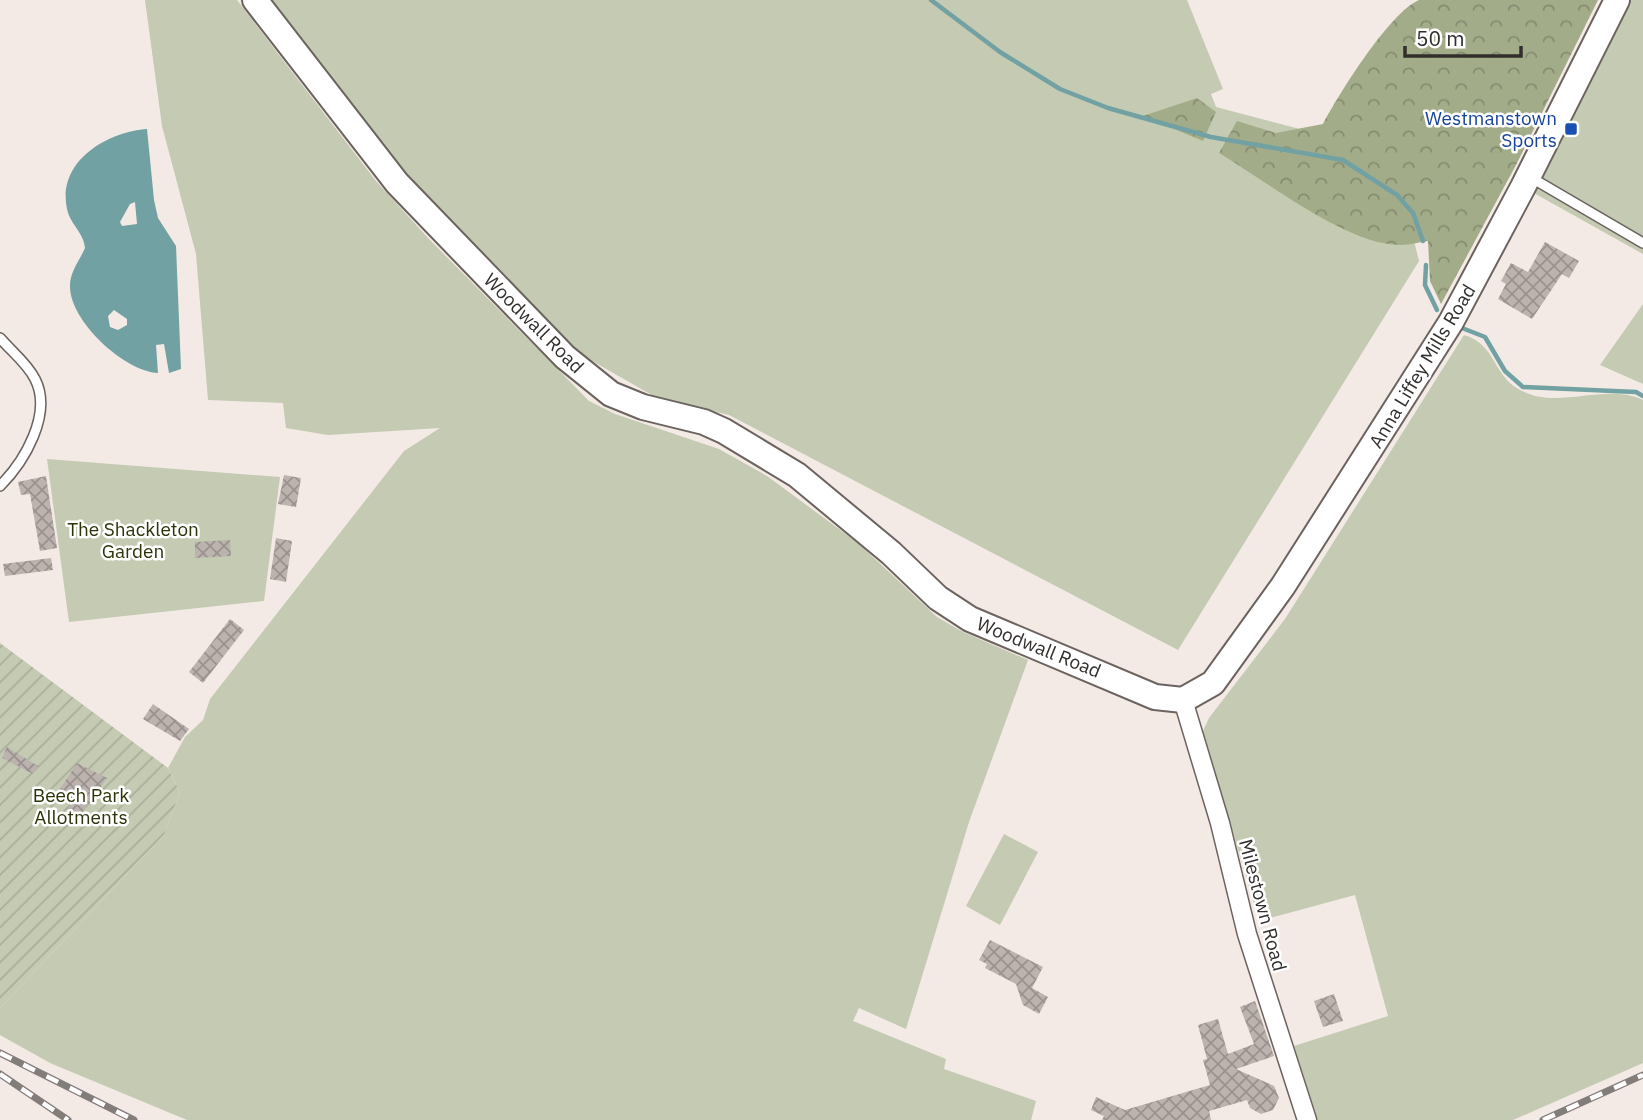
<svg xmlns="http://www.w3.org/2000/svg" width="1643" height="1120" viewBox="0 0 1643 1120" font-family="'IBM Plex Sans',sans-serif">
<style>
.green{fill:#c4cbb2}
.forest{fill:url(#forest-crowns)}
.garden{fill:url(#garden-furrows)}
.water{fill:#72a1a3;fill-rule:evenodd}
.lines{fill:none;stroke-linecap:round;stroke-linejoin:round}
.stream{stroke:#72a1a3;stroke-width:4.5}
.building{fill:url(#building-cross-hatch)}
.lane-casing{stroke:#6c635f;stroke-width:12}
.street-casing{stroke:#6c635f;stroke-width:21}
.secondary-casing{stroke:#6c635f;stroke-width:28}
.lane{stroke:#fff;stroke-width:9}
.street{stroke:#fff;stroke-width:18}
.secondary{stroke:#fff;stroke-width:24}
.rail-casing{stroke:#837d7a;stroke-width:7}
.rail{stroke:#fff;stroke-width:4.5;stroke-dasharray:13;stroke-linecap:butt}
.transit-dot{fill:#1a4fb4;stroke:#fff;stroke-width:2.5}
.labels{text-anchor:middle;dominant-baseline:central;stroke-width:5;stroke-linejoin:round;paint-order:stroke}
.transit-label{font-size:19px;fill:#164399;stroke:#fff;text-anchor:end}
.street-label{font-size:19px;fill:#312e2c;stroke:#fff}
.park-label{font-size:19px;fill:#2b3309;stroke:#fff}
</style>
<defs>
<pattern id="forest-crowns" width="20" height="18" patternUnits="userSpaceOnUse" patternTransform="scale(1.75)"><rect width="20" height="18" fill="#a2ac89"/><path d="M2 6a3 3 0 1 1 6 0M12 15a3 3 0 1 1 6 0" fill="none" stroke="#858c70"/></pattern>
<pattern id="garden-furrows" width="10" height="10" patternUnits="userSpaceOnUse" patternTransform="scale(1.75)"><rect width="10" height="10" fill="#c4cbb2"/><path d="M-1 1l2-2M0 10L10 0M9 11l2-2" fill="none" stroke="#a9af99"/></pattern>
<pattern id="building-cross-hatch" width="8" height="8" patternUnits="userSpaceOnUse" patternTransform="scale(1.75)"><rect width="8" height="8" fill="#bcb3af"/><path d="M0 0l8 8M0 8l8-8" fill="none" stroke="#99928f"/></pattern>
</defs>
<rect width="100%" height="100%" fill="#f3e9e5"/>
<g class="green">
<polygon points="145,0 237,0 376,181 429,239 589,401 615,414 719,449 767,476 858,543 937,617 963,632 1028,660 969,822 906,1029 859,1008 853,1021 946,1059 944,1069 1036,1101 1031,1120 187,1120 50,1063 0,1035 0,1008 164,835 180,792 168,768 185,737 203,720 210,699 404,451 440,428 328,435 286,428 283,403 208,400 196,254 162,126"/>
<polygon points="265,0 1187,0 1223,89 1211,94 1216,107 1315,133 1407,213 1419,261 1178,650 729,415 657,398 566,346 384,156"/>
<polygon points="1617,0 1643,0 1643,254 1523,187"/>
<polygon points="1643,304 1643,384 1600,365"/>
<path d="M1464 335C1497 345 1492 375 1520 390 1557 411 1606 382 1643 400V1063L1513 1120H1318L1294 1046 1388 1016 1355 895 1259 921 1203 731 1209 718 1285 619Z"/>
<polygon points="47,459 280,477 264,601 69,622"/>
<polygon points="1004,834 1038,852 1000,925 966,906"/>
</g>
<g class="forest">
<path d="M1419 0H1598L1516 165 1441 304 1430 281 1428 241C1419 242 1410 245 1401 245 1348 246 1266 181 1219 153L1237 121 1276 133 1323 124C1339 94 1389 13 1419 0Z"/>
<polygon points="1197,98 1216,112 1203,141 1143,116"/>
</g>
<polygon class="garden" points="0,643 168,768 180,792 164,835 0,1008"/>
<path class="water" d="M147 129 154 200 158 218 176 246 181 369 169 373 164 344 156 345 158 373C124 371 68 320 70 284 71 270 80 260 85 248 84 233 70 224 67 209 57 161 107 132 147 129ZM135 202 137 224 122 226 120 222 130 204ZM114 310 127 319V325L118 330 110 327 108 316Z"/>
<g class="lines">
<g class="stream">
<polyline points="931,0 1000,52 1060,89 1108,108 1211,137 1343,160 1397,195 1413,213 1423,241"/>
<polyline points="1426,265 1425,285 1437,310"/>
<polyline points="1462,328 1485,337 1505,371 1523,387 1636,392 1643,396"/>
</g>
</g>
<g class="building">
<polygon points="1545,242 1579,261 1569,278 1562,274 1532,319 1498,299 1506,284 1501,281 1511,263 1528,272"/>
<polygon points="284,475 301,478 296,507 278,504"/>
<polygon points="46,476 57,548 40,551 30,494 21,495 18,482"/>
<polygon points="276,538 292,541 286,582 270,579"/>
<polygon points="230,540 231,556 195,558 195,542"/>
<polygon points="51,558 53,570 5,576 3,564"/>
<polygon points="230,619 244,630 203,683 189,672"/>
<polygon points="153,704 189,729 180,741 143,719"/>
<polygon points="7,747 38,766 33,774 2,758"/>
<polygon points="77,763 107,778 79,817 67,809 71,803 56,795"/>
<polygon points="990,940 1043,967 1032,988 1048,997 1039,1014 1023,1005 1016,984 985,968 987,964 979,960"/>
<polygon points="1334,994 1343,1021 1323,1027 1314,1001"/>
<polygon points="1255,1001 1274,1056 1236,1069 1274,1086 1279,1098 1273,1110 1261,1114 1250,1108 1247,1100 1209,1111 1211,1120 1102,1120 1104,1116 1091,1110 1096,1097 1125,1110 1210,1085 1203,1060 1207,1059 1198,1025 1218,1019 1228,1054 1254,1044 1240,1007"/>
</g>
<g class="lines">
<g class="lane-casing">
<g id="lane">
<polyline points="1530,177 1643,243"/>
<path d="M0 338C11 351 27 363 35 379 53 414 24 462 0 486"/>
</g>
</g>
<g class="street-casing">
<polyline id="street" points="1183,700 1220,823 1247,934 1307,1120"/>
</g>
<g class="secondary-casing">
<polyline id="secondary" points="255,0 397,183 565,357 611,394 643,407 704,422 724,431 797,475 891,553 938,598 970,619 1155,697 1183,700 1213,683 1283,586 1451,322 1523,187 1617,0"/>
</g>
<use href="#lane" class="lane"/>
<use href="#street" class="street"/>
<use href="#secondary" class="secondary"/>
<g class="rail-casing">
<g id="rail">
<polyline points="0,1053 134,1120"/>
<polyline points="0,1074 68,1120"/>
<polyline points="1543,1120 1643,1075"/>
</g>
</g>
<use href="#rail" class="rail"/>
</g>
<rect class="transit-dot" x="1564" y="122" width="14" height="14" rx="3.5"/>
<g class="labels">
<g class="transit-label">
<text x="1557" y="118">Westmanstown<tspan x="1557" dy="22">Sports</tspan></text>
</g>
<g class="street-label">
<text transform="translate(534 323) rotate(45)">Woodwall Road</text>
<text transform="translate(1422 366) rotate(-59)">Anna Liffey Mills Road</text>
<text transform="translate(1039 647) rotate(22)">Woodwall Road</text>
<text transform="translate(1263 905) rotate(75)">Milestown Road</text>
</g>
<g class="park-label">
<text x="133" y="529">The Shackleton<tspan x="133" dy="22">Garden</tspan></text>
<text x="81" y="795">Beech Park<tspan x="81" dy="22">Allotments</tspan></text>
</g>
</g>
<path d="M1405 46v10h116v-10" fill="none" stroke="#312e2c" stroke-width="3.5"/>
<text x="1416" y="46" font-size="21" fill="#312e2c" stroke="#ffffff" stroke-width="5" paint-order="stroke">50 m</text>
</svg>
